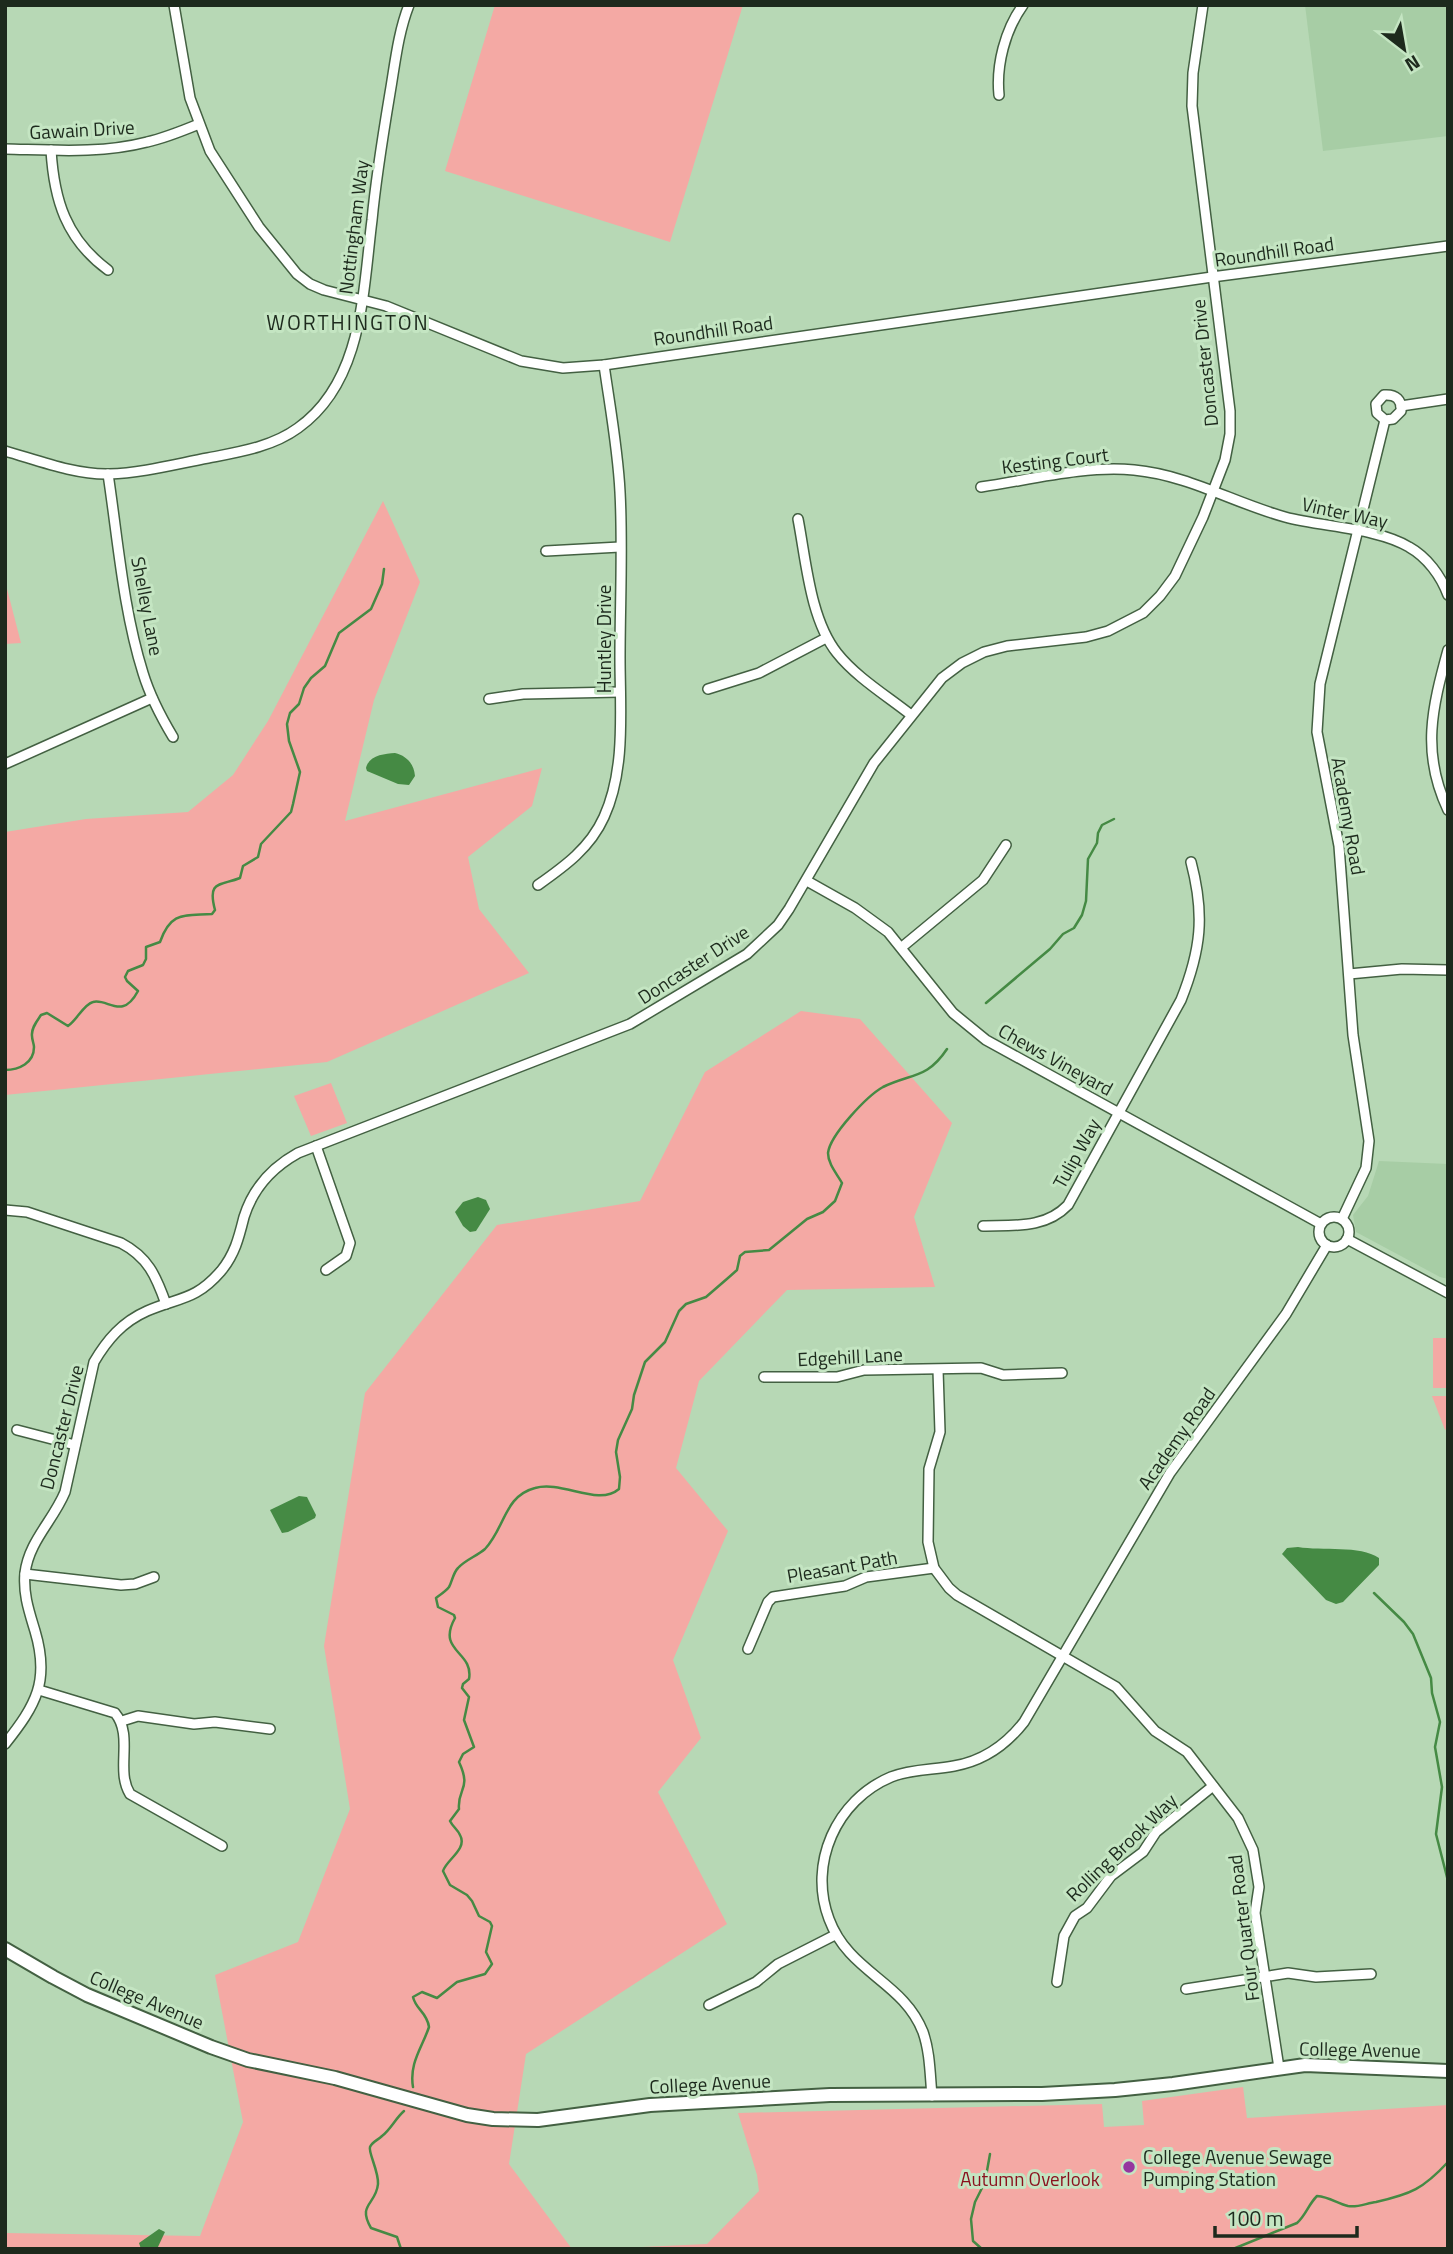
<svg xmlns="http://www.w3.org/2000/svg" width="1453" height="2254" viewBox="0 0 1453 2254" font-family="'Titillium Web',sans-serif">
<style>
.built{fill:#a7cda5}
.green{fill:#f4a9a4}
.water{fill:#458a44}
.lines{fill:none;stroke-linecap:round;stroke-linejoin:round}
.stream{stroke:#458a44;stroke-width:2.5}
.street-casing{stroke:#436042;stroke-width:12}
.secondary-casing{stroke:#436042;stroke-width:16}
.street{stroke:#fff;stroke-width:9}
.secondary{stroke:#fff;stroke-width:12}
.poi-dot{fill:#95369f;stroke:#c4e5c2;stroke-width:2.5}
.labels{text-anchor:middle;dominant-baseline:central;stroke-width:6;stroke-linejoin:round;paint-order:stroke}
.street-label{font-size:19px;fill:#1d2a1d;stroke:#c4e5c2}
.poi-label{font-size:19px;fill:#1d2a1d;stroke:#c4e5c2;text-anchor:start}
.park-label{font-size:19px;fill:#8a101d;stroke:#c4e5c2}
.neighbourhood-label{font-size:21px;letter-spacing:2px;fill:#1d2a1d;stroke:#c4e5c2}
</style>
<rect width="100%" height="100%" fill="#b7d8b5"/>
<g class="built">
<polygon points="1305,5 1448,5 1448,136 1323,151"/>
<polygon points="1379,1161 1448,1164 1448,1279 1440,1277 1356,1232 1353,1215 1368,1196"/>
</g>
<g class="green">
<polygon points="495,5 743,5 670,242 445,171"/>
<polygon points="383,501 420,582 374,700 345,821 542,768 532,806 468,857 479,909 529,973 327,1062 5,1095 5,832 86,819 188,812 233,775 268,721"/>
<polygon points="5,581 21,643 5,644"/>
<polygon points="801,1011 860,1019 952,1123 914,1217 935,1287 787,1290 699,1381 676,1468 728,1531 673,1660 701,1738 658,1792 727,1924 526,2054 509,2164 572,2249 5,2249 5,2233 200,2236 243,2122 215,1975 298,1942 350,1809 324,1646 365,1393 497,1225 640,1201 705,1072"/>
<polygon points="331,1083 347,1123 311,1136 294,1096"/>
<rect x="1433" y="1338" width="15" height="50"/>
<polygon points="1432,1396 1448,1396 1448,1427 1445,1430"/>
<polygon points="1243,2087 1247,2118 1448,2105 1448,2249 599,2249 707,2244 759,2191 757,2175 738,2113 1102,2104 1104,2127 1144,2125 1142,2101"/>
</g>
<g class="water">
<path d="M395 753C407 756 414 764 415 776L409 785 398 784 367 771 366 768C369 755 384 754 395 753Z"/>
<polygon points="478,1197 486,1200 490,1209 476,1231 470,1232 463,1226 455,1212 463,1202"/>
<polygon points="299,1496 307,1497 316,1515 315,1518 288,1532 282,1533 270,1510"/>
<path d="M1298 1547C1322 1551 1360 1545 1379 1558V1565L1343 1602 1336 1604 1326 1600 1282 1554 1287 1548Z"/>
<polygon points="159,2229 165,2232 157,2249 141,2249 139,2243"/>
</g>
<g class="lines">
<g class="stream">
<polyline points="986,1003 1050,949 1063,934 1074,928 1082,915 1086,901 1088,859 1097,843 1098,833 1102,825 1114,819"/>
<path d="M5 1070C19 1070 34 1063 34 1047 34 1044 32 1040 32 1036 31 1028 37 1021 41 1015L47 1013 68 1026C77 1020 84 1004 93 1002 108 998 122 1021 138 991L127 981 125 977 128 971 143 965 146 959V947L160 942C171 911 184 916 212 914L215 910C207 880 220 886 240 878L243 866 258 857 261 844 291 812 293 804 300 772 289 741 287 724 290 713 299 704 304 688 311 678 325 666 339 633 371 609 382 584 384 569"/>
<polyline points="1374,1593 1404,1622 1413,1634 1431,1678 1432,1693 1440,1722 1435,1747 1442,1787 1436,1834 1448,1881"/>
<path d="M413 2087C409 2063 422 2048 429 2027 427 2012 416 2010 413 1997L422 1992 437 1998 457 1982 485 1974 492 1964 486 1952 492 1926 490 1922 479 1916 472 1901 467 1895 450 1885 443 1871C446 1860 468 1849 460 1835 458 1830 453 1827 450 1821L459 1809C457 1788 472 1790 459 1762L463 1754 474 1747 464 1720 469 1697 462 1688 463 1684 469 1679C474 1651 436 1652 455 1618L454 1615 438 1607 436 1598C440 1595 446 1591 449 1587 452 1582 453 1573 458 1568 465 1560 477 1556 485 1549 505 1528 504 1496 535 1488 562 1480 598 1507 619 1489L620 1477 616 1452 618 1440 632 1409 634 1395 645 1362 665 1342 679 1311 686 1304 706 1297 728 1278 737 1270 740 1256 745 1252 769 1250 807 1219 823 1212 835 1201 842 1183C837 1174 828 1164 828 1153 830 1135 867 1096 883 1087 912 1073 927 1079 947 1049"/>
<path d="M401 2249 397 2237 371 2228C357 2204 376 2205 378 2184 379 2172 368 2152 370 2147 372 2142 378 2140 382 2136 391 2129 395 2119 404 2111"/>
<polyline points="982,2249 973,2241 971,2219 975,2202 985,2182 990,2154"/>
<path d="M1233 2249 1297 2223C1306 2215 1308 2205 1317 2196 1330 2197 1336 2203 1348 2206 1357 2208 1367 2203 1376 2202 1411 2194 1423 2189 1448 2162"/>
</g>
<g class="street-casing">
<g id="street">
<polyline points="174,5 190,98 210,151 259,227 297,274 310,284 324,290 386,306 521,361 563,368 604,365 1212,277 1448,246"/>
<path d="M999 95C996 65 1005 30 1023 5"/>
<path d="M5 149C52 150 101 154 147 142 165 138 182 131 199 124"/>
<path d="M51 150C54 200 66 239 108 270"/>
<polyline points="1401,406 1448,399"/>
<path d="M5 451C37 460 75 475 109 474 142 473 176 464 208 458 239 452 272 447 298 428 363 382 363 291 372 220 376 177 383 135 390 93 395 64 398 33 409 5"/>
<path d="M108 474C118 540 123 609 143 673 150 696 161 717 173 737"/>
<path d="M981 487C1029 480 1086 465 1134 470 1188 475 1234 503 1285 517 1322 527 1378 528 1409 547 1427 557 1441 576 1448 595"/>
<path d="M798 519C806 560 810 619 837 653 856 677 887 696 911 715"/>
<polyline points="546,551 620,547"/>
<path d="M1448 650C1432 708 1421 753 1448 810"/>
<polyline points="708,689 759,673 826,638"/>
<polyline points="489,699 523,694 620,692"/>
<polyline points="5,764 152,698"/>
<polyline points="807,881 855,908 888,932 953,1013 986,1040 1321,1224"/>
<path d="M538 885C565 866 590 848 604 817 626 769 620 709 620 658 620 603 623 547 620 492 618 450 610 407 604 365"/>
<polyline points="902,947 983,880 1006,845"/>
<polyline points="1349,974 1402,969 1448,970"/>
<polyline points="316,1146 350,1243 346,1256 326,1270"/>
<path d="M5 1210 27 1212 121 1243C148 1257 156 1276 166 1304"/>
<circle cx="1334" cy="1232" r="15"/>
<path d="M1342 1219 1366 1168 1369 1141 1353 1035 1339 846 1317 732 1320 684 1385 420 1393 419 1401 411C1402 400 1396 394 1384 395L1376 404 1377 413 1385 420"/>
<path d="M983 1226C1014 1225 1045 1229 1068 1205L1181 1000C1201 950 1205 915 1191 862"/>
<polyline points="1347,1239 1448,1293"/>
<polyline points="938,1370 940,1432 929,1469 928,1542 934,1568 949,1588 957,1595 1116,1687 1155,1731 1187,1752 1238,1818 1253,1850 1259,1887 1255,1913 1279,2068"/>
<polyline points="764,1377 837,1377 864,1370 981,1368 1003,1375 1062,1373"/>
<polyline points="17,1430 75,1445"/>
<polyline points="25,1574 121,1585 135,1584 154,1577"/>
<polyline points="748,1649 768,1602 773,1597 845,1586 866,1577 934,1568"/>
<path d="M39 1690 115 1713C134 1736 115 1770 130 1794L222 1846"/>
<polyline points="122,1721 138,1716 194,1724 215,1722 270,1729"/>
<path d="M5 1744C36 1705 50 1681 35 1631 29 1611 23 1594 25 1573 29 1541 53 1521 65 1492L94 1362C107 1340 122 1322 147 1311 179 1297 195 1301 221 1271 235 1254 239 1237 244 1217 253 1188 271 1168 298 1153L630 1024 747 954 778 925 789 909 874 763 942 678 962 663 984 652 1007 646 1086 637 1108 631 1143 613 1160 596 1175 576 1203 517 1225 460 1230 434V411L1192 106 1193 73 1203 5"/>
<polyline points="1057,1982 1064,1936 1075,1916 1087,1908 1111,1876 1143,1852 1156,1832 1213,1786"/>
<polyline points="1186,1989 1288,1973 1316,1977 1371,1974"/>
<polyline points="709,2005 756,1982 778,1964 835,1935"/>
<path d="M932 2096C930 2074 930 2052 923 2032 903 1981 849 1973 829 1919 808 1864 836 1800 891 1777 911 1769 932 1770 954 1766 983 1761 1006 1745 1024 1722L1170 1473 1286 1314 1327 1245"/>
</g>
</g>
<g class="secondary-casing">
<polyline id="secondary" points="5,1949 53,1977 87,1995 211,2047 248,2060 335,2078 467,2115 493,2119 538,2120 650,2105 830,2095 1042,2094 1115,2090 1173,2084 1305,2065 1448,2071"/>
</g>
<use href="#street" class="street"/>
<use href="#secondary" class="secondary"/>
</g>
<circle class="poi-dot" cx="1129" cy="2167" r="7"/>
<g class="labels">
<g class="street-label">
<text transform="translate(82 129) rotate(-3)">Gawain Drive</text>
<text transform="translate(353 227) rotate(-83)">Nottingham Way</text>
<text transform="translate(1274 251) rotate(-8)">Roundhill Road</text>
<text transform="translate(713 330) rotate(-8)">Roundhill Road</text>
<text transform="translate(1204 363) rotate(-96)">Doncaster Drive</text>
<text transform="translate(1055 460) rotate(-7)">Kesting Court</text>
<text transform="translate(1345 512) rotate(12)">Vinter Way</text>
<text transform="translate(148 606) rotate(79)">Shelley Lane</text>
<text transform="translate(603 639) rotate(-90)">Huntley Drive</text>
<text transform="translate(1349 816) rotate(80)">Academy Road</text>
<text transform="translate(693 964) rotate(-33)">Doncaster Drive</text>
<text transform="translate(1056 1059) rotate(29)">Chews Vineyard</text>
<text transform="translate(1076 1153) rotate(-61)">Tulip Way</text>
<text transform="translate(850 1356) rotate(-3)">Edgehill Lane</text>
<text transform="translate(61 1427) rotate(-76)">Doncaster Drive</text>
<text transform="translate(1176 1438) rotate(-55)">Academy Road</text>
<text transform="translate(842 1566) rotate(-10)">Pleasant Path</text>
<text transform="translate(1121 1847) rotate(-44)">Rolling Brook Way</text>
<text transform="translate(1243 1928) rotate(-97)">Four Quarter Road</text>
<text transform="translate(147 1999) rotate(23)">College Avenue</text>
<text transform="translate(1360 2049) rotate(1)">College Avenue</text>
<text transform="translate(710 2083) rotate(-3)">College Avenue</text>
</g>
<g class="poi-label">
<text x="1143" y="2156">College Avenue Sewage<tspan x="1143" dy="22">Pumping Station</tspan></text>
</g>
<g class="park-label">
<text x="1030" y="2178">Autumn Overlook</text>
</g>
<g class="neighbourhood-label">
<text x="348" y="322">WORTHINGTON</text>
</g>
</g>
<rect width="1453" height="2254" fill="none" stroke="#1d2a1d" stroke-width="14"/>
<g transform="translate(1404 49) rotate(149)" stroke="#c4e5c2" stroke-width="5" paint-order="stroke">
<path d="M0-5L12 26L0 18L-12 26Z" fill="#1d2a1d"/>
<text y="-10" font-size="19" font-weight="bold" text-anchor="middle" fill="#1d2a1d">N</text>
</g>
<path d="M1215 2226v10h142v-10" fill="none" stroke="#1d2a1d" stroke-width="3.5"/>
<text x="1226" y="2226" font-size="21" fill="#1d2a1d" stroke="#c4e5c2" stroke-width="5" paint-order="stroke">100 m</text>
</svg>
